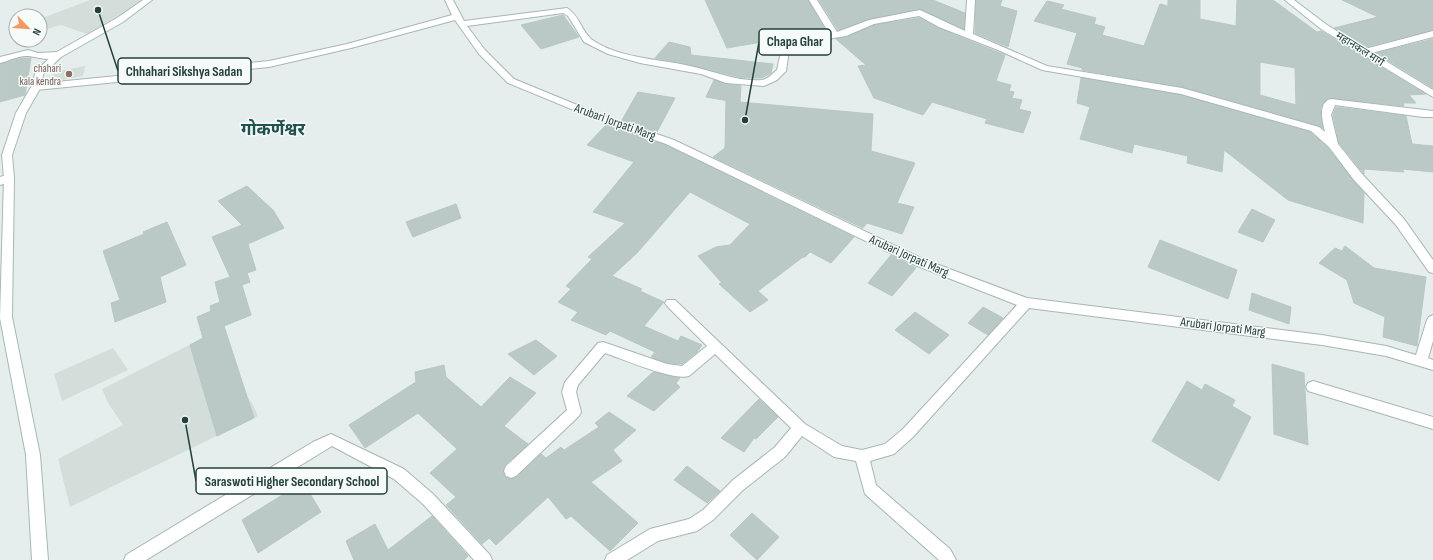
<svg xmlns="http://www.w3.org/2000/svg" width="1433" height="560" viewBox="0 0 1433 560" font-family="'Sofia Sans Condensed','Noto Sans Devanagari',sans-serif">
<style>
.built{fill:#d3dedb}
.building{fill:#bac9c5;stroke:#b7c8c4;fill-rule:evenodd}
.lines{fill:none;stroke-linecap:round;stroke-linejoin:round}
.street-casing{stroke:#a7b6b4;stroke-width:2}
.secondary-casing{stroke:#a4bab5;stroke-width:2}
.street{fill:#fff;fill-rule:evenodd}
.secondary{fill:#fff;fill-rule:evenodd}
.education-dot{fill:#8d6e63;stroke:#f6faf9;stroke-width:1.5}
.labels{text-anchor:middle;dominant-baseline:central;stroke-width:3;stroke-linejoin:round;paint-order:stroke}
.far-street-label{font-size:11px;fill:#24403d;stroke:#f6faf9}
.far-education-label{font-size:11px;fill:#785e54;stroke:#f6faf9;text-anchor:end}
.street-label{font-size:13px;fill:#24403d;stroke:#f6faf9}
.district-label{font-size:17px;font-weight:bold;fill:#20534e;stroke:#f6faf9}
.leader{fill:none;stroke:#24403d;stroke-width:1.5}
.callout-dot{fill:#24403d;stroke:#f6faf9;stroke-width:1.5}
.callout{fill:#f6faf9;stroke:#24403d;stroke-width:1.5}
.callout-label{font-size:14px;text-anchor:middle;font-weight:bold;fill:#24403d}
</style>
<rect width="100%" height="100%" fill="#e5eeec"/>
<g class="built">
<polygon points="90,0 146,0 87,34 61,25 40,31 40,19"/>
<polygon points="85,66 83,76 52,82 54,72"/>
<polygon points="207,336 253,405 258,416 70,507 58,459 123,425 108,403 102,389"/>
<polygon points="113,348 128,370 62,401 54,374"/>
</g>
<g class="building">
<polygon points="705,0 808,0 826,31 727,48"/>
<polygon points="819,0 933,0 965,13 964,29 920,9 869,19 838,30"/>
<polygon points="976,0 1002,0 1000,6 1017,11 1008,47 975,33"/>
<path d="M1168 0H1200V19L1236 26 1237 0H1273L1317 32 1321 31 1426 94 1409 95 1416 103H1403L1404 106 1330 98 1326 100 1321 108 1323 128 1319 126 1182 87 1082 70V68L1067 64 1077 33 1034 21 1047 1 1064 5 1061 9 1096 18 1094 24 1105 27 1102 35 1144 46 1160 4 1168 6ZM1260 62 1295 68 1296 105 1260 95Z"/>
<polygon points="1342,0 1433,0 1433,30 1366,47 1334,28 1378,17"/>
<polygon points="563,15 579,37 541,49 521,25"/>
<polygon points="919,18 938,28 1005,55 996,81 1011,85 1009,91 1014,92 1012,98 1022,100 1019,109 1031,112 1023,133 985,123 987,119 932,102 923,115 874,98 858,66 866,65 836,39 847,37 874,25"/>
<polygon points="1433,39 1433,88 1376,53"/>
<polygon points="669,42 690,47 691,55 773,64 771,73 762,78 744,78 655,58"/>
<polygon points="22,58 31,58 25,95 0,102 0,64"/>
<polygon points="1081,78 1181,95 1310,132 1328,148 1364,193 1363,223 1288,200 1224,150 1222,172 1187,163 1188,156 1134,144 1132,153 1080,139 1090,107 1077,103"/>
<polygon points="714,80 726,84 741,86 740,102 873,114 871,151 915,163 897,203 914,207 902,234 867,223 863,228 713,157 725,148 726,101 729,101 706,97"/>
<polygon points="638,92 675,98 657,132 622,120"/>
<polygon points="1336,107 1406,116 1412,144 1433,146 1433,172 1402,169 1404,172 1364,169 1364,174 1339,143 1333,115"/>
<polygon points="607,124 665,145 854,237 831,263 810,252 805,257 803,257 758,291 768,300 750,312 719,284 722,283 698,256 716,247 730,245 750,224 690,192 637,253 612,276 642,289 640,291 664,302 644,326 678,341 681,336 702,345 697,352 682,364 667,363 651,357 655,352 610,331 606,335 571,320 578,312 558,302 571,289 566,286 592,259 588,257 625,223 593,212 634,162 587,145"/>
<polygon points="247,186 273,210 284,228 248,244 256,270 247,273 250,282 242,285 251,315 224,326 254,418 217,436 190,345 203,338 197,317 211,311 210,306 220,302 215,282 230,277 212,237 242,225 218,201"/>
<polygon points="456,204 461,218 413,237 406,222"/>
<polygon points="1252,209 1275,220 1263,242 1238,232"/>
<polygon points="167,222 186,265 160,277 166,302 115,322 111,303 120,300 103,251 144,234 143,232"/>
<polygon points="1160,240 1237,270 1228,299 1148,267"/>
<polygon points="1345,246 1374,268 1426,277 1417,346 1383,337 1385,317 1354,303 1347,280 1319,263 1335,248 1342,251"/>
<polygon points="891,255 916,268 892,296 868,283"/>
<polygon points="1252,293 1291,307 1289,324 1249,310"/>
<polygon points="983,307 1003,318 988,335 968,323"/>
<polygon points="915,312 949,335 929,354 895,330"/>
<polygon points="536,340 557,356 534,375 508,354"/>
<polygon points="1272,364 1304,373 1308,445 1274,434"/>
<polygon points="444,365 446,377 481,407 510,377 536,393 504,426 528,444 505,465 503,470 505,477 510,479 517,477 541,454 546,458 561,447 564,450 599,427 595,423 609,412 636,430 613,450 622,461 591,482 638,523 610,551 571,516 566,519 548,497 496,545 489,538 482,544 446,505 456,497 430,473 457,449 418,413 365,448 349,425 416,382 415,372"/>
<polygon points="653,372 680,378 676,383 680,387 654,411 627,396"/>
<polygon points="1187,381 1202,390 1205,384 1235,400 1232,406 1251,417 1219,481 1152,441"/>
<polygon points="759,399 778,417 756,439 754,438 744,452 721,438"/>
<polygon points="687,466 720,491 707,503 674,480"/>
<polygon points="303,482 321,512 258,553 242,520"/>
<polygon points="752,513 779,537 757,560 730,535"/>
<polygon points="432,516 468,556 464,560 354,560 346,541 375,524 388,550"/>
</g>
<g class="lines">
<g class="street-casing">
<g id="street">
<path d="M445 0H453L464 21 567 8C579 15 581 30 591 39 616 58 660 59 690 66 714 71 737 82 762 80 768 79 772 74 777 70L782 47 796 39 829 33 809 0H817L837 32 869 20 920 10 965 31 967 0H975L973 34 1047 66 1182 88 1319 127 1325 132C1323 123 1317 102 1331 99L1433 111V117H1423L1335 105 1331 115 1338 144 1362 174 1404 219 1433 260V273L1429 272 1396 225 1354 180 1329 147 1311 131 1181 94 1042 70 998 50 939 27 919 16 874 24 846 36 802 43 789 50 786 71 777 80 764 86 726 83 701 74 640 63 608 54 584 42 568 16 563 13 467 26 485 50 514 79 599 114 674 140 923 259 1027 298 1322 335 1386 346 1416 355 1427 320 1429 317 1433 315V341L1428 358 1433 360V370L1386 356 1322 345 1029 308 913 437 894 454 870 461 876 485 950 549 956 560H939L865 494 856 461 834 457 802 436 785 457 743 490 713 520 697 531 658 541 627 560H605L607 555 650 529 689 519 703 510 733 480 775 447 791 428 715 354 689 376C673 381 623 359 605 353L578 385 576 392 581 412 579 416 516 476 511 478 506 476 504 471 506 466 567 410 562 392 565 382 598 343 603 342 667 364 682 366 707 346 667 306 665 303 667 300H675L805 424 842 446 862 450 885 444 903 429 1017 305 915 265 666 144 593 118 508 83 479 54 455 20 351 48 269 67 36 90 31 87 36 84 269 61 347 44 452 15Z"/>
<polygon points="1433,31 1433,37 1364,55 1359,52 1361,50"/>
<path d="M28 50 38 53 58 52 63 55C55 63 38 57 28 56 20 55 8 61 0 63V57Z"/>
<polygon points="9,174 13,175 14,178 13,181 0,185 0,177"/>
<polygon points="1313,381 1433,417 1433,429 1308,391 1306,387 1308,383"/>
<polygon points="331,434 404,469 433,494 490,555 492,560 474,560 423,504 394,479 332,446 146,560 124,560 126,555 313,442"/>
</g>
</g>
<g class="secondary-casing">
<g id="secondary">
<polygon points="143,0 152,0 123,22 61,57 43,74 41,87 26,113 12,155 14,178 12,317 40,455 48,560 32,560 26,455 0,318 4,178 2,155 16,113 31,87 36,71 55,53 117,18"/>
<polygon points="1285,0 1294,0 1327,25 1433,90 1433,97 1321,29"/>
</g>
</g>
<use href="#street" class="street"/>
<use href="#secondary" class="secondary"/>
</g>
<circle class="education-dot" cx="69" cy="74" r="4"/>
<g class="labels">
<g class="far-street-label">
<text transform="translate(1360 49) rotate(32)">महानकल मार्ग</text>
</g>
<g class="far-education-label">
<text x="61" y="68">chahari<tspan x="61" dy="13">kala kendra</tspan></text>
</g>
<g class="street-label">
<text transform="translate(615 122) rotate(20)">Arubari Jorpati Marg</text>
<text transform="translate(909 256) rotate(24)">Arubari Jorpati Marg</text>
<text transform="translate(1223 327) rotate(7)">Arubari Jorpati Marg</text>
</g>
<g class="district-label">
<text x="273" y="130">गोकर्णेश्वर</text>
</g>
</g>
<path class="leader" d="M745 120L759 42M98 10L118 71M185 420L196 481"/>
<g class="callout-dot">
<circle cx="745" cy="120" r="4"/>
<circle cx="98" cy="10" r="4"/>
<circle cx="185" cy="420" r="4"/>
</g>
<g class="callout">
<rect x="759" y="29" width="72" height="26" rx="4"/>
<rect x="118" y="58" width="133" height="26" rx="4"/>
<rect x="196" y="468" width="191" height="26" rx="4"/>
</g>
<g class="callout-label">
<text x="795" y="46">Chapa Ghar</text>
<text x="184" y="76">Chhahari Sikshya Sadan</text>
<text x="292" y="486">Saraswoti Higher Secondary School</text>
</g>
<g transform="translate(28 28) rotate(115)"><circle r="19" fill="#f6faf9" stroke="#a2b0ae"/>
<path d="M0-3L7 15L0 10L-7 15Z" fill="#f19960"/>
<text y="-6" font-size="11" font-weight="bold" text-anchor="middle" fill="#24403d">N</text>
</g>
</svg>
